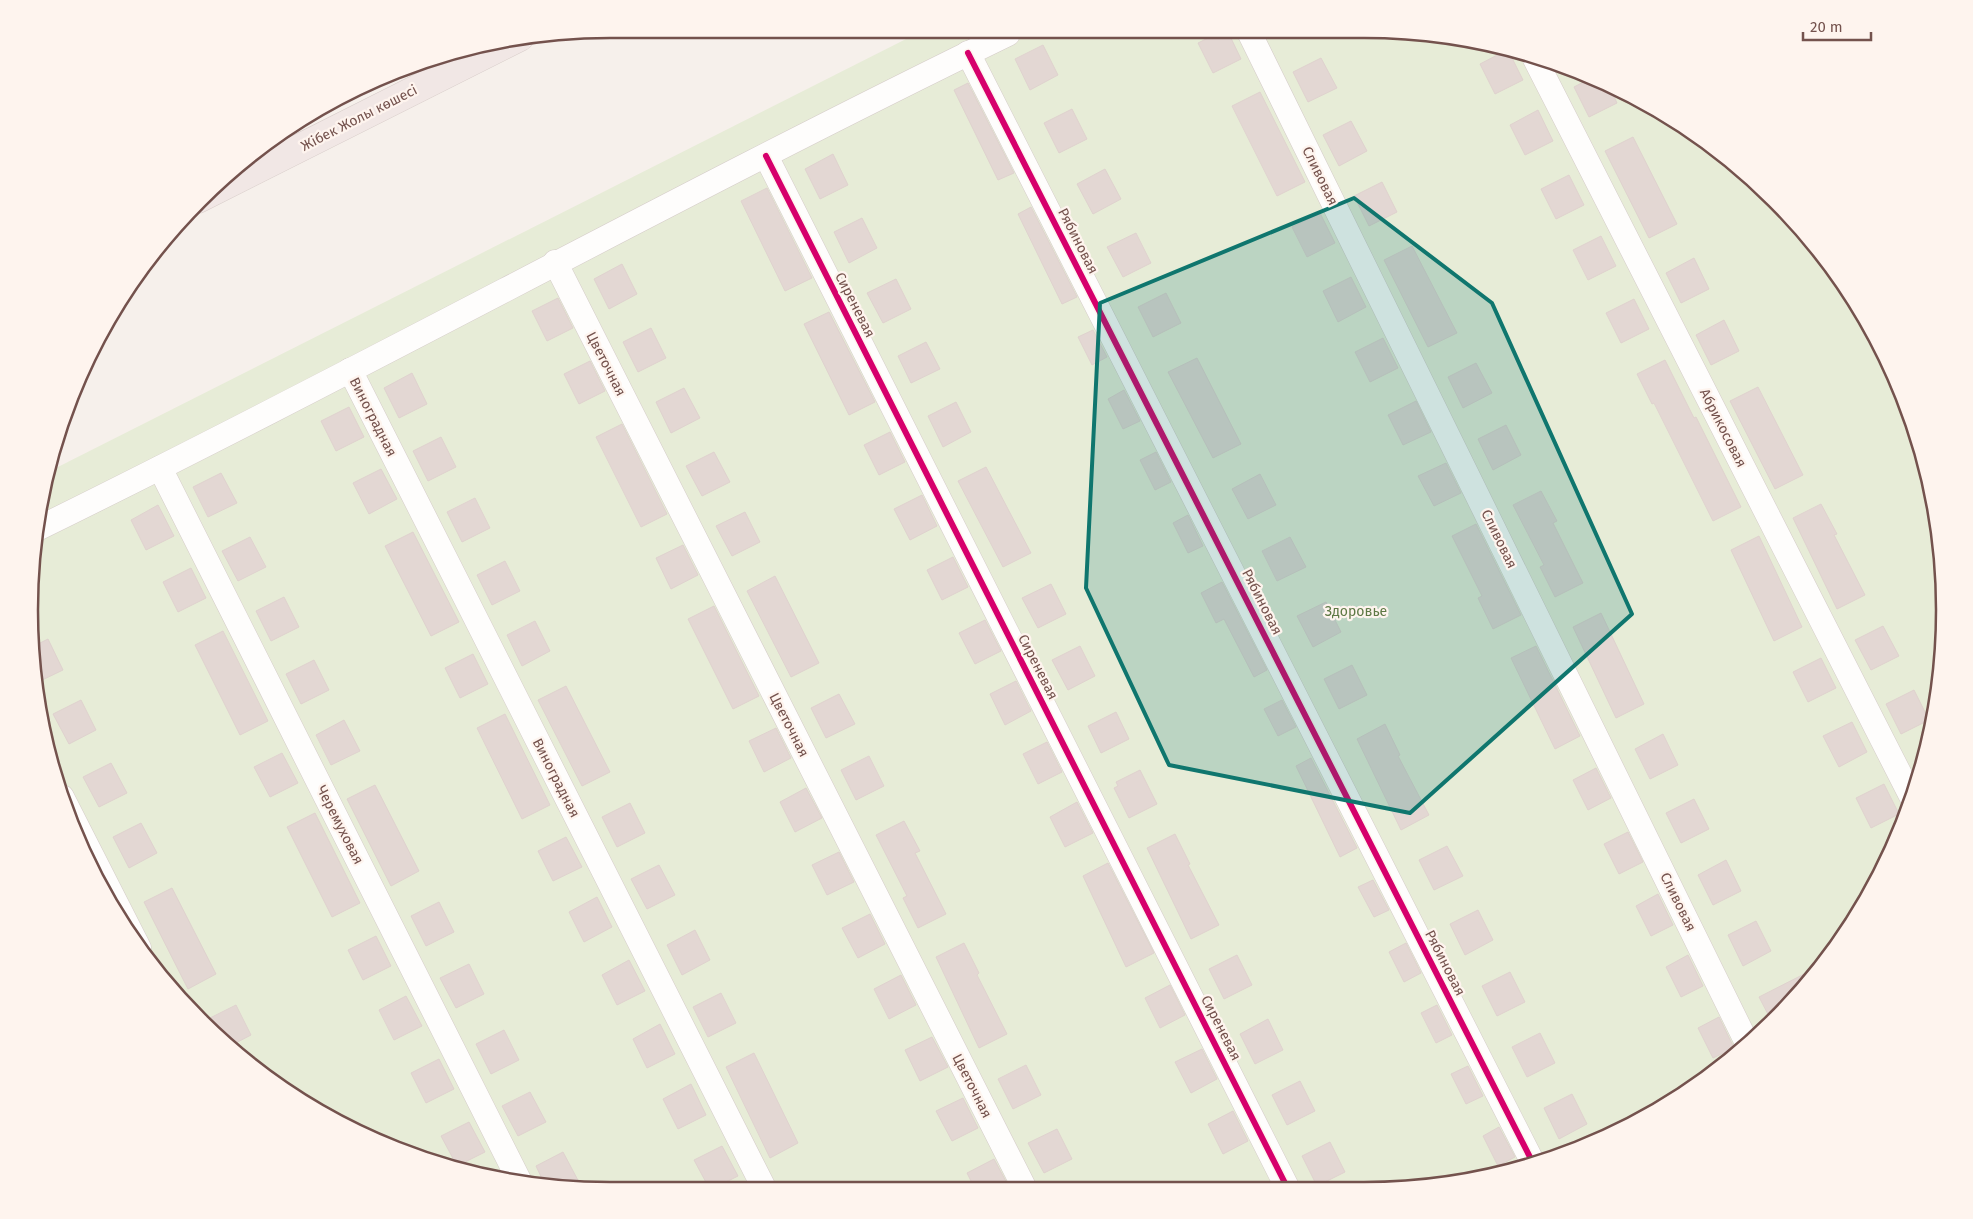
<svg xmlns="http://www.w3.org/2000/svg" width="1973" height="1219" viewBox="0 0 1973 1219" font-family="'Fira Sans',sans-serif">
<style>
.green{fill:#e7ecd7}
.building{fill:#e3d7d3;stroke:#dfd2ce}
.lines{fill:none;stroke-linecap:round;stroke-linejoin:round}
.minor-casing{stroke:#d5ccc9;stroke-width:25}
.highway-casing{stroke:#d8cdca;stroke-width:29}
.minor{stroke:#fefdfc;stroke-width:24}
.highway{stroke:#f1e7e5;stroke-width:28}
.cycleway-casing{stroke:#fef4ee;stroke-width:9}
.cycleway{stroke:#d6006c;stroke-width:6}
.marked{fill:#0f766e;fill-opacity:0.2;stroke:#0f766e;stroke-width:4;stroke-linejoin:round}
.labels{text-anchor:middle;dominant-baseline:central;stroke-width:4.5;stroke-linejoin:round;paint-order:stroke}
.street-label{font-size:14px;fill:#74524d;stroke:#fef4ee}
.park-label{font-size:14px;fill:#5f7945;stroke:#fef4ee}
.rim{fill:none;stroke:#74524d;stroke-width:2.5}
</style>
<rect width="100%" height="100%" fill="#f6f0eb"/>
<polygon class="green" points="916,34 1439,34 1586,73 1717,149 1800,227 1867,319 1914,423 1939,534 1943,648 1924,760 1884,867 1824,963 1746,1046 1654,1113 1514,1170 1402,1189 534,1185 388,1146 256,1070 173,993 127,932 89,866 49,760 29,609 40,496 46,473"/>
<g class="building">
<polygon points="1216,34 1229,34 1241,59 1213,73 1198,43"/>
<polygon points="1043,45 1058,75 1030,90 1015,59"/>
<polygon points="1505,51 1509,52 1523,80 1495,94 1480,64"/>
<polygon points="1321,58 1337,88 1308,102 1293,72"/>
<polygon points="1593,77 1609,86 1617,103 1589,117 1574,87"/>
<polygon points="968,83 1014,173 998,180 954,90"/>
<polygon points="1260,92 1305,182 1277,196 1232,106"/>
<polygon points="1072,109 1087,139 1059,153 1044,123"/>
<polygon points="1538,110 1553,141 1525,155 1510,125"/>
<polygon points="1351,121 1367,151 1339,166 1323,135"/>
<polygon points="1633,137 1677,224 1649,238 1605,151"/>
<polygon points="833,154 848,185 820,199 805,169"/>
<polygon points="1105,169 1121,199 1093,214 1077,184"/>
<polygon points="1569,175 1584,205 1556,219 1541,189"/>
<polygon points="1382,182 1397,212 1369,226 1354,196"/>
<polygon points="767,188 812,278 785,291 741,201"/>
<polygon points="1031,207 1077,297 1062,304 1018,214"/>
<polygon points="1320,213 1335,243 1307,257 1292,227"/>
<polygon points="862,218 877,248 849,263 834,232"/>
<polygon points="1136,233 1151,263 1123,277 1107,247"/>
<polygon points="1601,236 1616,266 1588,280 1573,250"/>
<polygon points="1412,246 1457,333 1428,347 1384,260"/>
<polygon points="1694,258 1709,289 1681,303 1666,273"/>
<polygon points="622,264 637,294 609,309 594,279"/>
<polygon points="1351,277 1366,307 1338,322 1323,291"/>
<polygon points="896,279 911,309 883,323 867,293"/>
<polygon points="1166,293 1181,323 1153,337 1138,307"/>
<polygon points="558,298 573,328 547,341 532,311"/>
<polygon points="1634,299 1649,329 1621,343 1606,313"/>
<polygon points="829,312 875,402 849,415 804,324"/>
<polygon points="1724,320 1739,351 1711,365 1696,335"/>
<polygon points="651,328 666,358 638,372 623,342"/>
<polygon points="1093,330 1107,357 1092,365 1078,337"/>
<polygon points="1383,338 1398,368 1370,382 1355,352"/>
<polygon points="926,342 940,369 911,383 898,356"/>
<polygon points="1197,358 1241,444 1213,458 1168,372"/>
<polygon points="1665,360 1694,418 1696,417 1741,507 1713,521 1654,403 1652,404 1637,374"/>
<polygon points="590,361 605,391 579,404 564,374"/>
<polygon points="1476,363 1492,393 1463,408 1448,377"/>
<polygon points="412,373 427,404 399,418 384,388"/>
<polygon points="1758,387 1803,475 1775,489 1730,401"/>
<polygon points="684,388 700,418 671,433 656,402"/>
<polygon points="1124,390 1140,421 1123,429 1108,399"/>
<polygon points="1416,401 1431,432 1403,445 1388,415"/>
<polygon points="956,402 971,432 943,447 928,416"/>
<polygon points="349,407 364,437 336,451 321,421"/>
<polygon points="622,424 667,514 641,527 596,437"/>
<polygon points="1506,425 1521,455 1493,470 1478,439"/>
<polygon points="890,432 905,462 879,475 864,445"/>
<polygon points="441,437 456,467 428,481 413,451"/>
<polygon points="714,452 730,482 702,496 686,466"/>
<polygon points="1156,452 1171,482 1155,490 1140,460"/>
<polygon points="1446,463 1461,493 1434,506 1418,476"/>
<polygon points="986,467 1031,553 1003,567 958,481"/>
<polygon points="381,469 397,499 369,514 353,483"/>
<polygon points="221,473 237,503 208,517 193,487"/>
<polygon points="1260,474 1276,505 1248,519 1232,489"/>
<polygon points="1541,491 1557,521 1553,523 1583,583 1555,597 1540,567 1544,565 1513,505"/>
<polygon points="922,495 937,526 910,540 894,509"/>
<polygon points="475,498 490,528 462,542 447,512"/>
<polygon points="1821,504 1837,534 1834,535 1865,595 1837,609 1793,518"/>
<polygon points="158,505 174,536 146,550 131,520"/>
<polygon points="745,512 760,542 732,556 716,526"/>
<polygon points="1188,515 1203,546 1188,553 1173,523"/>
<polygon points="1476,524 1521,615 1493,629 1478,598 1482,596 1452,536"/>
<polygon points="413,532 459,622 431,636 385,546"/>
<polygon points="1759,536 1802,627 1774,641 1731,550"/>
<polygon points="250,537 266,567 238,581 222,551"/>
<polygon points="1290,537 1306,567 1277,581 1262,551"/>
<polygon points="683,545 698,575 671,589 656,558"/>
<polygon points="953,557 968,587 942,600 927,570"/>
<polygon points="505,561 520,591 492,605 477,575"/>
<polygon points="191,568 206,598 178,612 163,582"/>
<polygon points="775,576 819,663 791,677 747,591"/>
<polygon points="1222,582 1267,670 1254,677 1224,619 1216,623 1201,593"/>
<polygon points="1051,584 1066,614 1038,628 1022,598"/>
<polygon points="284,597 299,627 271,641 256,611"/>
<polygon points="1326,602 1341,632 1313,647 1297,616"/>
<polygon points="714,606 759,696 733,709 688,619"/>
<polygon points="1601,613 1644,704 1616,718 1573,627"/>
<polygon points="985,620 1001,651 975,664 959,633"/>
<polygon points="535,621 550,651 522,666 507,635"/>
<polygon points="1883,626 1899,656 1871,670 1855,640"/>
<polygon points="223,631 268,721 240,735 195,645"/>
<polygon points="48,639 63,670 38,682 34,646"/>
<polygon points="1080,646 1095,676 1068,690 1052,660"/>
<polygon points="1536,646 1580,736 1555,749 1511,658"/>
<polygon points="473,654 488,684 460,698 445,668"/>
<polygon points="1821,658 1836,688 1808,702 1793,672"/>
<polygon points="314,660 329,690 301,704 286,674"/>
<polygon points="1352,665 1367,695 1339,709 1324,679"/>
<polygon points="1016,681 1031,711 1005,725 990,694"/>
<polygon points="566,686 610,772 582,786 538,700"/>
<polygon points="1914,690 1929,720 1901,734 1886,704"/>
<polygon points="839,694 855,724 826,738 811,708"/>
<polygon points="81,700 96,730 69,744 53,714"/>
<polygon points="1282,700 1296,727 1278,736 1264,709"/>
<polygon points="1116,712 1129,739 1101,753 1088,726"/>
<polygon points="505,714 550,805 522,819 477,728"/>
<polygon points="344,720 360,751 331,765 316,735"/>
<polygon points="1852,722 1867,752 1839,767 1823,736"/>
<polygon points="1385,724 1400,755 1398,756 1429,815 1401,830 1357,739"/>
<polygon points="776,728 791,758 764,772 749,741"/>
<polygon points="1663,734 1678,765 1650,779 1635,749"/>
<polygon points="1047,742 1062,772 1038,784 1023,754"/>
<polygon points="282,753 298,783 270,797 254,767"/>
<polygon points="869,756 884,786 856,800 841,770"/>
<polygon points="1311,758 1357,848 1340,857 1296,766"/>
<polygon points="111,763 127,793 99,807 83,777"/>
<polygon points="1596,768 1611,798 1588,810 1573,780"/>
<polygon points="1140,770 1157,804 1129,818 1114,788 1118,786 1116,782"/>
<polygon points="1884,784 1899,814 1871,828 1856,798"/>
<polygon points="375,785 419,871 391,886 347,799"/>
<polygon points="806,788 822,818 795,832 780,802"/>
<polygon points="1694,799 1709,829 1681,843 1666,813"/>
<polygon points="1077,802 1093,833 1065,847 1050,817"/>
<polygon points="630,803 645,833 617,847 602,817"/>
<polygon points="315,813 360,903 332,917 287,827"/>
<polygon points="904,821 920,851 915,853 946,914 918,928 903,898 907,896 876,835"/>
<polygon points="141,823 157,853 129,868 113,837"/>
<polygon points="1628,832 1643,862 1619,874 1604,844"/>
<polygon points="1175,834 1190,864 1188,865 1219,925 1191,939 1147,848"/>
<polygon points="566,837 582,867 553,881 538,851"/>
<polygon points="1447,846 1463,876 1434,890 1419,860"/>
<polygon points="839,852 854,882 827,895 812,865"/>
<polygon points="1726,860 1741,891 1713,905 1698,875"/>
<polygon points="1108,863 1154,953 1126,967 1083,876"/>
<polygon points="659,865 675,895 647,909 631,879"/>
<polygon points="1373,880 1389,910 1374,917 1358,887"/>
<polygon points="172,888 216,974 188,989 144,902"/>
<polygon points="1658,894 1673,925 1651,936 1636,906"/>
<polygon points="597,897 612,927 584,942 569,912"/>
<polygon points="439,902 454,932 426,946 411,916"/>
<polygon points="1478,910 1493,940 1465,955 1450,924"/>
<polygon points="870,914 885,944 858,958 842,928"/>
<polygon points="1756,921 1771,951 1743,966 1728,935"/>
<polygon points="695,930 710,960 682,975 667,945"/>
<polygon points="376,936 391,966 363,980 348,950"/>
<polygon points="964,943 979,973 977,975 1007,1034 979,1048 936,957"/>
<polygon points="1406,943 1421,973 1404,982 1389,952"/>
<polygon points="1237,955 1252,985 1224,999 1209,969"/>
<polygon points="1688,955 1703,986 1681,997 1666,967"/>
<polygon points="629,960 645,991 617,1005 602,975"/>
<polygon points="469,964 484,994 456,1008 440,978"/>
<polygon points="1816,968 1818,970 1771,1020 1759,997"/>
<polygon points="1510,972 1525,1002 1497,1016 1482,986"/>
<polygon points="901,975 916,1005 889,1019 874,989"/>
<polygon points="1170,985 1185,1015 1160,1028 1145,998"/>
<polygon points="721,993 736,1023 708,1037 693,1007"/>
<polygon points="406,996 422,1026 394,1040 379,1010"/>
<polygon points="236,1005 251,1035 230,1046 214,1031 208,1019"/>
<polygon points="1437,1005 1452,1035 1436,1043 1421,1013"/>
<polygon points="1719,1017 1734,1048 1713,1058 1698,1028"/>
<polygon points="1268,1019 1283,1050 1255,1064 1240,1034"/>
<polygon points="660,1024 675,1054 647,1068 633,1039"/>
<polygon points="504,1030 519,1060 491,1074 476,1044"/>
<polygon points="1540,1033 1555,1063 1527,1077 1512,1047"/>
<polygon points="932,1037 948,1067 920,1081 905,1050"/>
<polygon points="1202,1049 1217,1079 1191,1093 1175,1062"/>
<polygon points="754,1053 798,1143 770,1158 726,1067"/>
<polygon points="439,1059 454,1089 426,1103 411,1073"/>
<polygon points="1026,1065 1041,1095 1013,1109 998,1079"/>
<polygon points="1468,1066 1483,1096 1466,1104 1451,1074"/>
<polygon points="1300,1081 1315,1111 1287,1125 1272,1095"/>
<polygon points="691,1084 706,1115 678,1129 663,1099"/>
<polygon points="530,1092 546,1122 518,1136 502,1106"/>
<polygon points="1572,1094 1587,1124 1559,1139 1544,1108"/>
<polygon points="963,1098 978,1128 952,1141 936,1111"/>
<polygon points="1233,1111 1248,1141 1223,1154 1208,1124"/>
<polygon points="469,1122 485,1152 459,1165 456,1164 441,1136"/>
<polygon points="1499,1127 1515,1157 1498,1166 1483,1136"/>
<polygon points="1057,1129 1072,1159 1044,1173 1028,1143"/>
<polygon points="1330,1142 1345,1172 1317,1186 1302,1156"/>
<polygon points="722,1146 738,1176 718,1186 708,1186 694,1160"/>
<polygon points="563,1152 581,1186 545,1185 536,1166"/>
<polygon points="994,1159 1009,1187 974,1187 967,1173"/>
</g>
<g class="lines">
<g class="minor-casing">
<g id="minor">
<polyline points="1250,34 1748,1045"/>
<polyline points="968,53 1533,1163"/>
<polyline points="1535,59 1911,796"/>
<polyline points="766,156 1288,1189"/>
<polyline points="555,262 1024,1187"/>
<polyline points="350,370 763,1186"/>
<polyline points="160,468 520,1182"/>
<path d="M37 529C363 369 681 193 1008 34"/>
<polyline points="62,797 139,948"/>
</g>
</g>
<g class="highway-casing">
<polyline id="highway" points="198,199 520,37"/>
</g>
<use href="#minor" class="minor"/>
<use href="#highway" class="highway"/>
<g class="cycleway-casing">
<g id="cycleway">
<polyline points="968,53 1533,1163"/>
<polyline points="766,156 1288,1189"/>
</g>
</g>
<use href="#cycleway" class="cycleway"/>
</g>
<path class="marked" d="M1354 198 1492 303 1632 614 1410 813 1169 765 1086 588 1100 303Z"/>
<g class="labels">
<g class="street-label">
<text transform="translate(359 118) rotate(-27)">Жібек Жолы көшесі</text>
<text transform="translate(1320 176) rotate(64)">Сливовая</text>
<text transform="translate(1078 241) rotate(63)">Рябиновая</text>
<text transform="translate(855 305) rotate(63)">Сиреневая</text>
<text transform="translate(606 364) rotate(63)">Цветочная</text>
<text transform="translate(373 417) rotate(63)">Виноградная</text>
<text transform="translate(1723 428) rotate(63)">Абрикосовая</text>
<text transform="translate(1499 539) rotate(64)">Сливовая</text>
<text transform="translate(1262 602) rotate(63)">Рябиновая</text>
<text transform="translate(1038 667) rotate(63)">Сиреневая</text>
<text transform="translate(789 725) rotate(63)">Цветочная</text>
<text transform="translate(556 778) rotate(63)">Виноградная</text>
<text transform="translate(340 825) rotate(63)">Черемуховая</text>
<text transform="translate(1678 902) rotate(64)">Сливовая</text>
<text transform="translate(1445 963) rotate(63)">Рябиновая</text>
<text transform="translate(1221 1028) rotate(63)">Сиреневая</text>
<text transform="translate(972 1086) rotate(63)">Цветочная</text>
</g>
<g class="park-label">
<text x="1356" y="611">Здоровье</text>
</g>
</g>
<path d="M0 0H1973V1219H0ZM610 38H1364A572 572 0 0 1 1936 610V610A572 572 0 0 1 1364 1182H610A572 572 0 0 1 38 610V610A572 572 0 0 1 610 38Z" fill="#fef4ee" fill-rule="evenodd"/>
<path class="rim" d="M610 38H1364A572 572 0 0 1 1936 610V610A572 572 0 0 1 1364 1182H610A572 572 0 0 1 38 610V610A572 572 0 0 1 610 38Z"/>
<path d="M1803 32v8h68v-8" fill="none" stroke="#74524d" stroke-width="2.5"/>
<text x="1810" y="32" font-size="15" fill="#74524d" stroke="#fef4ee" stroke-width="4" paint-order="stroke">20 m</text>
</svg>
